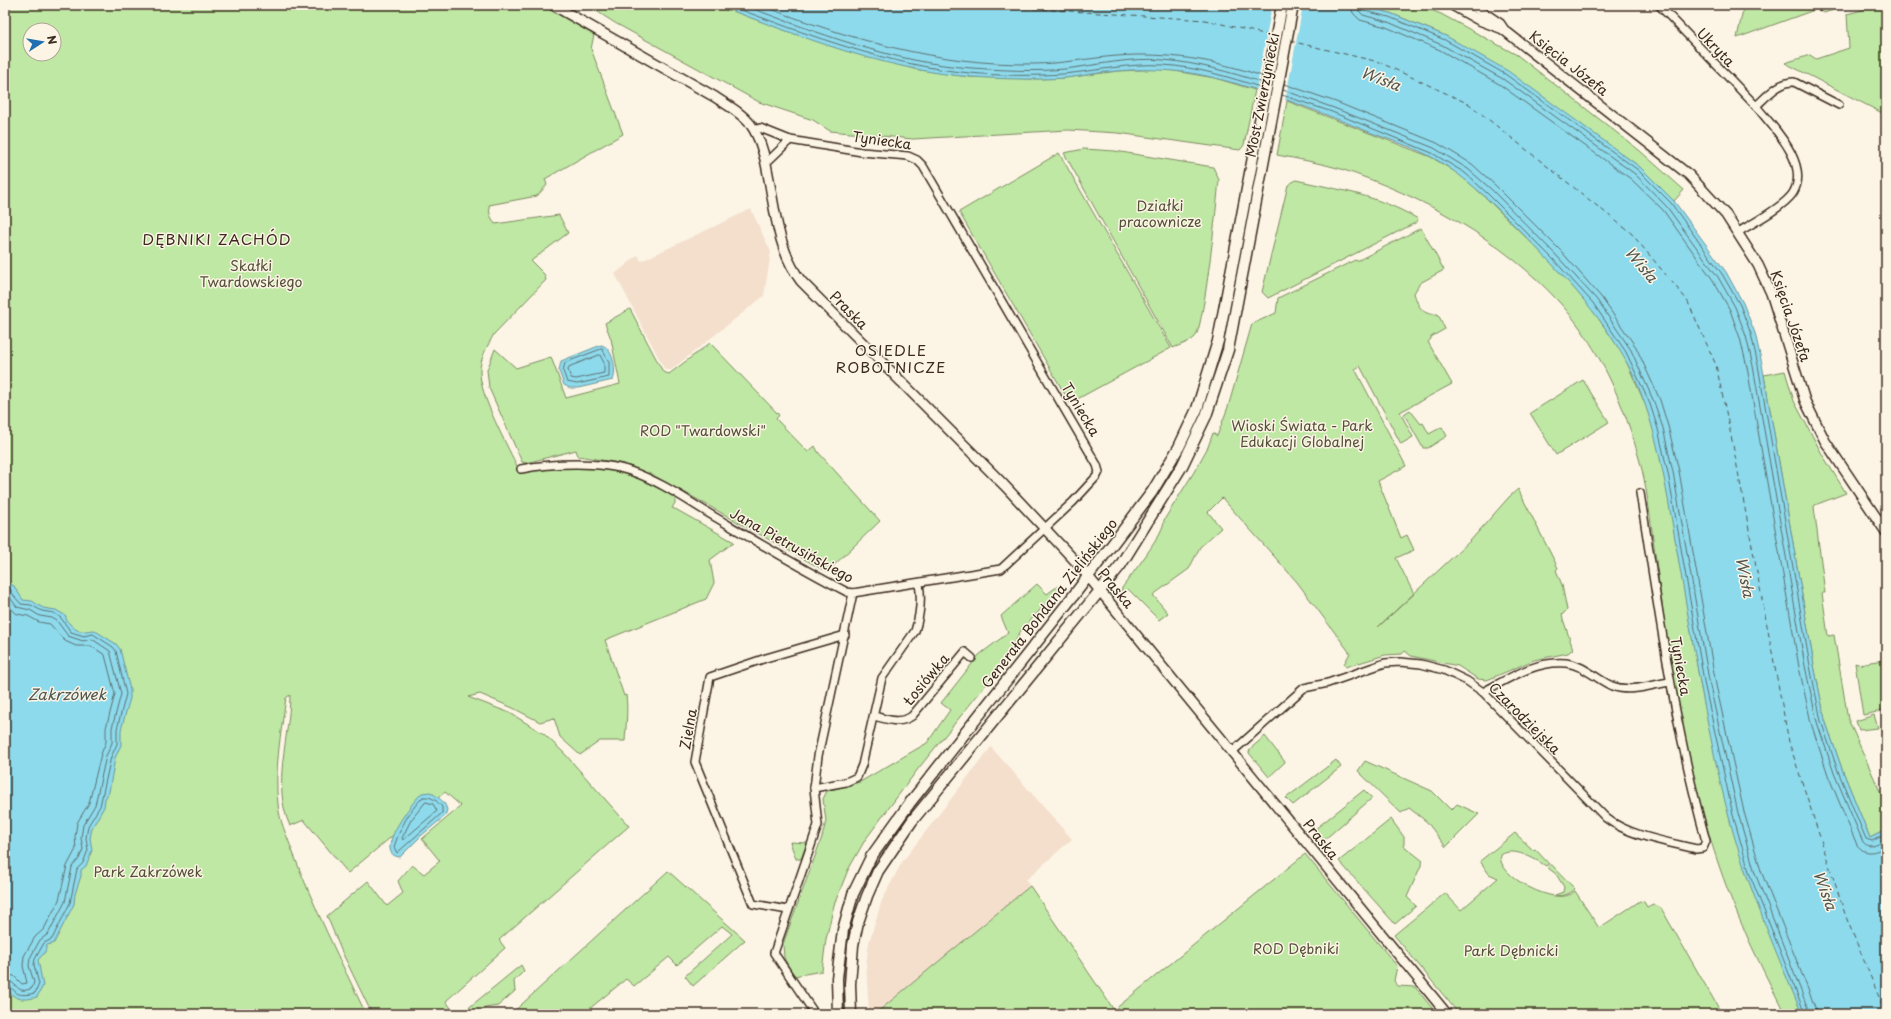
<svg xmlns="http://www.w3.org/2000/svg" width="1891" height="1019" viewBox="0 0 1891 1019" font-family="'Playpen Sans',sans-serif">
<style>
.built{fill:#f4dfcd}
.green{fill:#bfe8a4;stroke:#7d8961;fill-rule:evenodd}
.water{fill:#8ddaec;stroke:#6c949a}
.pier{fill:#fcf5e5}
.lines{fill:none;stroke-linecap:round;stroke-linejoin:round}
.shore{stroke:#5c7070;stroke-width:1}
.ferry{stroke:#505652;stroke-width:1;stroke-dasharray:5 4;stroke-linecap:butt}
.minor-casing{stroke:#3b2a1e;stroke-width:10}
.tertiary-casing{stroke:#3b2a1e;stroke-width:12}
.secondary-casing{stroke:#3b2a1e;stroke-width:13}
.minor{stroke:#fcf5e5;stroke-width:7}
.tertiary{stroke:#fcf5e5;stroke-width:9}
.secondary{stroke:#fcf5e5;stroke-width:10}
.labels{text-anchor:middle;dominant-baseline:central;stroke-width:3;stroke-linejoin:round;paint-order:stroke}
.street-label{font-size:14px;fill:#3b2a1e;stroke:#fcf5e5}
.park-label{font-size:14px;fill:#555039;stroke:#fcf5e5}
.water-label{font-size:15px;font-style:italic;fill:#505652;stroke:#fcf5e5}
.neighbourhood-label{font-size:15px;letter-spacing:1px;fill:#3b2a1e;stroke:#fcf5e5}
</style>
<rect width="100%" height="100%" fill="#fcf5e5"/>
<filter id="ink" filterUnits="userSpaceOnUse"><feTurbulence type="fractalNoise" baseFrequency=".025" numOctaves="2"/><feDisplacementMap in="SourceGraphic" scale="8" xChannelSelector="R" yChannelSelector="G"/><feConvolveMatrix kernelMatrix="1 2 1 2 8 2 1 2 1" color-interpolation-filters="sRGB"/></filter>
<g filter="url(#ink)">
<g class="built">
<polygon points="751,209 771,252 764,296 671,370 665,370 615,274 638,255 641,261"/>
<polygon points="991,747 1072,839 1026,880 1030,886 875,1014 869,1014 866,964 869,942 882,900 902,862"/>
</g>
<g class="green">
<path d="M5 5H542L594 35 591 49 623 134 545 179 547 185 537 196 489 205 490 215 495 224 559 215 568 233 531 261 544 274 546 280 494 334C488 345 480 358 480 371 479 395 508 447 519 470 580 464 621 463 675 497V503L672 508 677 510 734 542 710 560 714 583 706 599 605 640 624 696 626 695C628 710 626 726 625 741H600L580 755 560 737 554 718 540 722 513 708 480 694 468 697 510 713 544 734 564 753 629 826 499 940 505 948 446 1001 455 1014H372L341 950 327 916 368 881 387 906 403 893 398 881 412 865 424 874 440 861 422 839 461 806 445 792 348 873 304 820 290 826C271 784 290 738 290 695L286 698C281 732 274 770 278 804 279 820 287 836 292 850 313 906 340 960 366 1014H5ZM30 30H54V54H30Z"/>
<polygon points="587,5 717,5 795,34 914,69 969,77 1032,79 1064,78 1118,71 1163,69 1215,78 1255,90 1244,145 1240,150 1118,133 1068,130 913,139 830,131 813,120 759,102 615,23"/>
<polygon points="1360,5 1419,5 1441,14 1517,55 1639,150 1684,190 1674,201 1640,167 1593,134 1446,36 1390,13"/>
<polygon points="1744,5 1849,5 1824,13 1817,9 1737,38"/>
<polygon points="1881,5 1886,5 1886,115 1785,63 1810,55 1816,59 1849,48 1847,14"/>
<path d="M1287 101 1431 157 1462 176 1485 197 1550 261 1590 306 1623 354 1646 406 1654 430 1664 473 1701 688 1729 816 1747 876 1802 1014H1785C1767 978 1749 943 1734 906 1705 834 1687 758 1674 681 1665 632 1659 581 1652 531 1649 508 1646 484 1640 462 1625 406 1600 347 1560 303 1502 239 1422 196 1341 169 1320 163 1298 159 1277 155Z"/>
<path d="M1084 149 1115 151 1213 167 1219 180C1217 202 1204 328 1195 337 1190 342 1180 345 1173 348L1064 153Z"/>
<polygon points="1059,153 1171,348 1070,403 959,212"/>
<path d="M1296 180C1340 190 1377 195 1418 219L1417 222 1268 298 1262 292 1288 185Z"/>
<path d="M1421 228 1444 270 1420 283 1414 293C1418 306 1422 316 1438 314L1445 329 1431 337V339L1428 342 1452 384 1400 412 1413 437 1401 444 1360 366 1355 369 1406 466 1378 481 1401 538 1407 535 1414 550 1396 558 1414 594 1378 627 1471 540 1509 497 1518 489 1558 568 1556 570 1562 585 1567 610 1562 615 1563 619 1573 649 1568 653 1534 660 1487 680 1478 679 1458 666 1411 656 1405 651 1402 654 1385 655 1346 667 1344 664 1350 653 1297 582 1222 498 1208 512 1221 528 1200 547 1189 569 1153 595 1168 613 1159 620 1128 589 1121 597 1122 588C1131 575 1165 533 1164 520L1194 472 1208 447 1213 433 1217 436 1228 407 1252 324 1276 313 1278 298 1355 260 1357 261Z"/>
<polygon points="630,309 663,372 669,374 710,343 779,415 776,419 808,452 815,446 818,452 880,521 827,572 684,492 625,464 578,456 576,450 526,463 522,462 489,388 487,370 495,349 516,368 551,357 566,398 620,384 611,339 605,323"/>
<polygon points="1785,371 1794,401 1822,454 1846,493 1815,505 1814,507 1825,593 1822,593 1828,636 1834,635 1848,719 1886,805 1886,830 1870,838 1842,769 1825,720 1814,665 1764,375"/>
<polygon points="1583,380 1609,422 1556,455 1530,413"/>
<polygon points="1410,410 1421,424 1423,423 1429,434 1442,427 1447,436 1428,448 1423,448 1404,414"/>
<polygon points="1037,584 1047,594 1058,586 1060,588 1020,632 1009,656 918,769 865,840 848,870 834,905 826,939 822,971 794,976 784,958 783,944 822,837 826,821 823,799 827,791 860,782 927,743 950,710 941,703 979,655 1008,633 1001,616"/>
<polygon points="1886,660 1885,710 1883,709 1882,711 1863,715 1855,663 1861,665 1861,663 1864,664 1865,662 1868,664 1870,662"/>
<polygon points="1874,715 1878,728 1859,730 1856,721"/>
<polygon points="1265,736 1285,762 1269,777 1249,753 1250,749"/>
<polygon points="1336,760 1341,767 1293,805 1286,798"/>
<polygon points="1365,761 1432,791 1451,810 1457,804 1479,814 1446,847 1427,822 1409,808 1401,813 1358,771"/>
<polygon points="1364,790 1372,798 1323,841 1314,830"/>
<polygon points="1391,819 1404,837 1404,846 1423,861 1407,897 1416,906 1395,924 1339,861"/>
<path d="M1515 833 1533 850 1535 849 1549 864 1546 866C1535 859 1513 846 1501 855 1494 874 1558 910 1575 891L1599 928 1640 901 1644 902 1647 907 1653 904 1661 908 1722 1014H1459L1394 935 1445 893 1461 910 1498 878 1489 874 1480 861Z"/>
<polygon points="790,842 807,843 801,859 796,859"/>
<polygon points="1305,854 1397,966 1394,981 1398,986 1415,987 1437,1014 875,1014 1030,886 1114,1010"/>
<path d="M1551 864 1575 889C1570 894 1562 897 1555 895L1563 892 1564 887 1556 874 1548 868Z"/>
<polygon points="668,871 745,940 693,986 685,976 732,934 722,926 677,965 669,957 634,986 626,979 583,1014 511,1014"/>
<polygon points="521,965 524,971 514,981 515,991 498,1006 485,1008 477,1014 461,1014"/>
</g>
<g class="water">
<path d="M717 5H1360L1390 13 1446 36 1508 71 1640 167 1674 201 1726 272 1743 303 1755 333 1762 364 1814 665 1825 720 1842 769 1870 838 1886 830V1014H1802C1783 969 1764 924 1748 879 1726 818 1713 751 1701 688 1691 634 1682 581 1673 527 1664 477 1656 426 1635 379 1608 321 1564 276 1520 231 1493 204 1468 178 1435 159 1416 148 1393 141 1372 133 1322 113 1271 92 1219 79 1185 70 1151 68 1117 71 1100 72 1083 76 1066 78 1035 80 1003 79 972 77 884 70 799 36 717 5Z"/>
<path d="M601 345C613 347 617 371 613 380L578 388H570L564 385 559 371 561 361Z"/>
<path d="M5 581 14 586 23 600 32 601 43 608 56 610 66 616C66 621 67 621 70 624 79 634 82 631 94 630L116 644 120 649 130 690V698L121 730V745L115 758 109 792 105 799 104 807 92 828 90 838 92 850 86 866 81 870V876L75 894 74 904 54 943 47 945 45 952 38 960 43 986 37 997C24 1001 12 1000 5 986Z"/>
<path d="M430 792C438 797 445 801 447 810L445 816 422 835 400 857C371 855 413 801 422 793Z"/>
</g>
<polygon class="pier" points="1272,5 1303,5 1285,102 1256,92"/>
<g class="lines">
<g class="shore">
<path d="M728 5C806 34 886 65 970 73 1000 76 1033 76 1063 74 1097 71 1129 63 1163 65 1196 67 1229 77 1260 87"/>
<path d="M743 5C816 32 893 63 972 68 1002 70 1035 72 1065 69 1098 65 1131 57 1164 60 1197 63 1230 72 1261 82"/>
<path d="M760 5C850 39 935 65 1033 64 1061 64 1089 58 1117 56 1167 52 1215 60 1262 76"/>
<path d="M1351 5 1353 13 1360 20 1386 27 1440 50 1499 84 1631 179 1663 210 1713 280 1730 310 1740 338 1747 367 1799 667 1811 723 1828 775 1857 845C1866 856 1875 852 1886 847"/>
<path d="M1357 5 1358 10 1363 15 1388 22 1442 45 1503 79 1635 174 1667 207 1718 277 1735 307 1746 336 1753 366 1805 666 1817 722 1834 773 1863 842C1870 850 1878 844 1886 840"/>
<polyline points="1363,5 1365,11 1389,17 1445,40 1505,74 1638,170 1671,203 1722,274 1740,305 1751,334 1758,365 1810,666 1821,721 1838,771 1866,839 1872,841 1886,834"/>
<polyline points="1284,84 1336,102 1437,143 1472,164 1496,186 1561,251 1601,297 1636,347 1660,400 1668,426 1679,471 1716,685 1744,812 1761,871 1815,1007 1816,1014"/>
<polyline points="1283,90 1334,108 1434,148 1468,169 1492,190 1556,255 1597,300 1631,350 1654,402 1663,428 1673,472 1710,686 1738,813 1755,873 1810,1014"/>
<polyline points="1282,95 1332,112 1432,153 1465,173 1488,194 1553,259 1593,303 1626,352 1650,404 1658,429 1668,473 1705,687 1733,815 1750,875 1805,1014"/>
<polygon points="602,349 609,362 609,377 577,384 567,382 563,371 565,363"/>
<polygon points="600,355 604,363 604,373 576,379 571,378 568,370 569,367"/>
<path d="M5 585 10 589 14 596 21 604 31 605 42 611 54 613 61 618 71 632 84 636 93 634 113 647 116 651 126 694 117 729V744L111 757 100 806 88 826 86 838 88 850 83 863 77 869 70 903 52 939 44 943 35 959 34 965 39 984 35 993C10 999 18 987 5 985"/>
<path d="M5 591 17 607 30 610 40 616 52 618 57 621 68 636 83 641 92 639 110 651 121 694 112 728V743L106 756 95 805 83 825 81 838 83 849 79 859 72 867 65 902 48 934 40 940 30 958 29 966 34 982 32 988C16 996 18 981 5 980"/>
<polyline points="5,603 17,614 28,616 39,622 50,624 65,641 76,646 91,646 105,655 115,694 106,728 106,742 101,754 89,803 77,823 75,837 76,849 67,866 59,900 44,929 35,937 24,956 23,966 27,983 22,984 14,976 5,974"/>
<path d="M423 797C432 796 437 801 442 807V813L397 853 394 847C400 828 409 811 423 797Z"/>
<polygon points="426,802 433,804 437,811 403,840 402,838 411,820"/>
</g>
<g class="ferry">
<polyline points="979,5 1205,20 1272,36"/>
<polyline points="1290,41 1379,62 1469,104 1631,233 1687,300 1716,365 1733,445 1789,742 1846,917 1886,1014"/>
</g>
<g class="minor-casing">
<g id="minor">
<polyline points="1659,5 1756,106"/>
<polyline points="766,163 790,140"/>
<path d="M1738 232C1752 224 1785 206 1793 193 1811 164 1772 126 1756 106 1766 97 1780 81 1794 82L1839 105"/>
<path d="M521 469C551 463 601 461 630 471 660 481 688 501 715 517 759 543 802 569 847 592L853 593 1001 569 1073 502 1097 476 1099 472 1097 465 923 166 917 160 908 156 862 152 790 140 760 128 754 130"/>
<path d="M1483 692C1508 679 1536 660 1566 663 1584 665 1596 679 1612 686 1630 693 1651 685 1669 682"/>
<path d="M874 716C887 719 899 725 912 716L965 652 972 658"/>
<path d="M1232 752 1304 688 1328 683 1385 663 1400 662 1421 664 1444 670 1467 681 1483 692 1606 818C1629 836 1668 842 1696 849L1703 848 1706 841C1674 726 1659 611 1640 493"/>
<path d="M814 788 846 782 857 777 862 765 882 678 915 631C920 615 922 600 919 584"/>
<polyline points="788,910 753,904 695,762 710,677 766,658 845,635"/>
<polyline points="815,1014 774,953 818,825 814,788 818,756 853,593"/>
</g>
</g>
<g class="tertiary-casing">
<g id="tertiary">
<path d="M553 5 715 97C727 105 742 113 751 125 761 139 765 157 768 174 775 210 778 251 801 281L1004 485 1078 564 1447 1014"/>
<polyline points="1452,5 1479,20 1503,29"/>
<polyline points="1472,5 1500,24 1504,30 1689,175 1726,215 1758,265 1771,293 1805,401 1825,441 1886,532"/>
</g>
</g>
<g class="secondary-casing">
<g id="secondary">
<polyline points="838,1014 837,978 843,930 853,894 871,857 909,804 1074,595 1152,492 1179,447 1197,409 1218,341 1282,5"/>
<polyline points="851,1014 850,984 853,945 858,922 867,896 878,871 912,821 1120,566 1182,466 1206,416 1228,350 1293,5"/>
</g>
</g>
<use href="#minor" class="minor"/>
<use href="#tertiary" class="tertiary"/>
<use href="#secondary" class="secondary"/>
</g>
</g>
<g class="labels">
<g class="street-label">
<text transform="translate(1716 47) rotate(46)">Ukryta</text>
<text transform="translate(1569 63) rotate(38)">Księcia Józefa</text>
<text transform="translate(1262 95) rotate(-79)">Most Zwierzyniecki</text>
<text transform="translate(882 140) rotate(8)">Tyniecka</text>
<text transform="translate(849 310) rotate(45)">Praska</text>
<text transform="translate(1791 316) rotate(71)">Księcia Józefa</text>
<text transform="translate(1081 409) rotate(59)">Tyniecka</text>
<text transform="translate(792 545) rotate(29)">Jana Pietrusińskiego</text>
<text transform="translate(1116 588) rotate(50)">Praska</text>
<text transform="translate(1049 603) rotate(-52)">Generała Bohdana Zielińskiego</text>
<text transform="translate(1681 666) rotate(80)">Tyniecka</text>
<text transform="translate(926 679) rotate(-50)">Łosiówka</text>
<text transform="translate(1525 718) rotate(45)">Czarodziejska</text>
<text transform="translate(688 729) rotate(-80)">Zielna</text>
<text transform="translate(1321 839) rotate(51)">Praska</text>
</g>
<g class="park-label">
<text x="1160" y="205">Działki<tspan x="1160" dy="16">pracownicze</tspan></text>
<text x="251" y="265">Skałki<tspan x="251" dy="16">Twardowskiego</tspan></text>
<text x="1302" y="425">Wioski Świata - Park<tspan x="1302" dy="16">Edukacji Globalnej</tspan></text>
<text x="703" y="430">ROD "Twardowski"</text>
<text x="148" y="871">Park Zakrzówek</text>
<text x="1296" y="948">ROD Dębniki</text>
<text x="1511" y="950">Park Dębnicki</text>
</g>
<g class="water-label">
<text transform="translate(1381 78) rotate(21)">Wisła</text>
<text transform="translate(1642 264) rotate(50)">Wisła</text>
<text transform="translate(1746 577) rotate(79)">Wisła</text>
<text x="67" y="693">Zakrzówek</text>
<text transform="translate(1826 890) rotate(70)">Wisła</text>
</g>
<g class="neighbourhood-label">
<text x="217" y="238">DĘBNIKI ZACHÓD</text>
<text x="891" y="349">OSIEDLE<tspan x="891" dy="17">ROBOTNICZE</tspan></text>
</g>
</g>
<rect width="1891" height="1019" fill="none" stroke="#fcf5e5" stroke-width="20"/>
<rect x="10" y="10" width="1871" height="999" fill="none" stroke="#3b2a1e" stroke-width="1.5" filter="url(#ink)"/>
<g transform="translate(42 42) rotate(78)"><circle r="19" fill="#fcf5e5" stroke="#afa495"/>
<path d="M0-3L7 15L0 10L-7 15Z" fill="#1f6fb2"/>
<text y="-6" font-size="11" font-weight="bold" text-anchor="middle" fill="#3b2a1e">N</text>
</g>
</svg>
